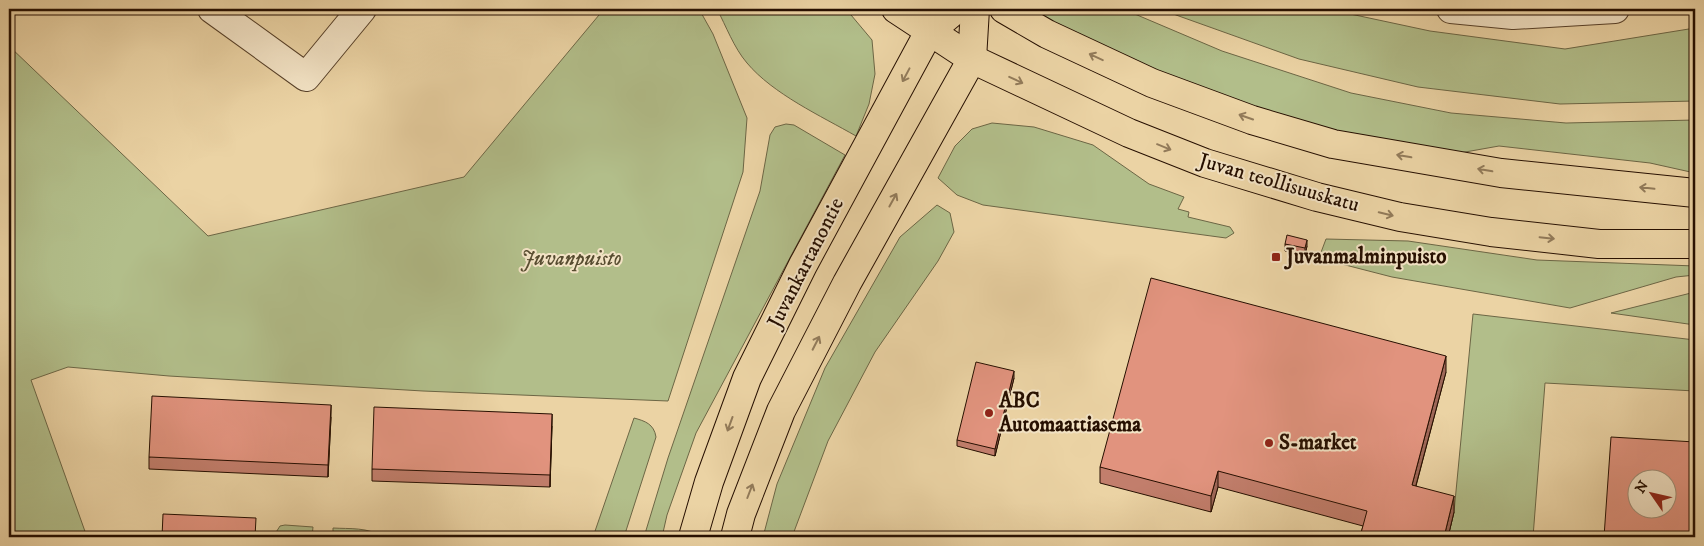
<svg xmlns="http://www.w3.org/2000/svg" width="1704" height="546" viewBox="0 0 1704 546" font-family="'IM FELL DW Pica',serif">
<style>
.green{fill:#b2be8a;stroke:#6c6645}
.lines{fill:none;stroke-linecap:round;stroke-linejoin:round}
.minor-casing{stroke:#574029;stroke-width:30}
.major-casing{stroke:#260f00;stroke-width:30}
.minor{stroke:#f2e2c4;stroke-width:28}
.major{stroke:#ebd3a4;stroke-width:28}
.wall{fill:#c27e6c;stroke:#260f00}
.shaded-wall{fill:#9e6758;stroke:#260f00}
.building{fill:#e1937e;stroke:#260f00;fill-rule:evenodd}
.oneway{stroke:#927b5a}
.poi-dot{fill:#8f2418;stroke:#f2e2c4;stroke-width:2}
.labels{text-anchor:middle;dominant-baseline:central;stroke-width:4;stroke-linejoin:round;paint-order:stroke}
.street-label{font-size:21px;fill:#260f00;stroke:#f2e2c4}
.poi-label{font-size:21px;font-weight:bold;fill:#260f00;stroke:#f2e2c4;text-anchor:start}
.park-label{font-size:21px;font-style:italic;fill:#574c30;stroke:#f2e2c4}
</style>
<rect width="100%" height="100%" fill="#ebd3a4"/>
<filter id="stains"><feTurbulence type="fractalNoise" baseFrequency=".004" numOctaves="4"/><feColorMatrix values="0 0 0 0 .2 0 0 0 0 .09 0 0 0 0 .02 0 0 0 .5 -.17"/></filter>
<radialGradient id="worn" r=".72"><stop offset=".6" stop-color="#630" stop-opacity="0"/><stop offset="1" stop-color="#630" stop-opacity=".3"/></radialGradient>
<g class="green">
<polygon points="604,9 699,9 713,34 747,118 743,172 668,401 423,391 169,376 68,367 31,380 87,537 9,537 9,46 208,236 464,177"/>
<path d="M717 9H846L872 40 875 74 869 104 856 136C821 116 773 94 747 63 734 48 726 26 717 9Z"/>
<polygon points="1034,9 1123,9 1222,51 1351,93 1451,113 1566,123 1695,120 1695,173 1650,163 1499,146 1454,154 1346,136 1203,91 1074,34 1041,16"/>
<polygon points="1163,9 1327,9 1430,31 1565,49 1695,28 1695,101 1560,104 1418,87 1299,59 1176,15"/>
<polygon points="992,123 1034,127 1093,145 1149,184 1184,197 1178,209 1189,212 1188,217 1230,227 1234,233 1226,238 983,205 957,195 938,178 955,146 972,129"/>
<polygon points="786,124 794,125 845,155 696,433 667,515 662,537 644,537 668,458 760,191 770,135 775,127"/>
<polygon points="937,205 950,213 954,232 938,261 875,352 828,441 792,537 763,537 777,484 825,368 900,237"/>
<polygon points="1326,239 1408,241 1537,260 1695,266 1695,275 1676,277 1570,308 1392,277 1326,260 1320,255"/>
<polygon points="1695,292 1695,325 1611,313"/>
<polygon points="1473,314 1695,340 1695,391 1545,383 1533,537 1448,537 1454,512"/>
<path d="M634 418C645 421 654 424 656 437L624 537H593Z"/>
<polygon points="285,525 313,527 312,537 273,537 280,526"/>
<path d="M333 528C349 529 369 527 382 537H333Z"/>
</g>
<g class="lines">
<g class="minor-casing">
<g id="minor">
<polyline points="212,9 306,77 362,9"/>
<polyline points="1451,9 1513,15 1615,9"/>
</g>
</g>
<g class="major-casing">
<g id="major">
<polyline points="896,9 972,59 1129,133 1205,163 1317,197 1400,217 1491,232 1599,244 1695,244"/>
<polyline points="1004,9 1047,34 1152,83 1252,120 1333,144 1501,173 1695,193"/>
<polyline points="693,537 709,482 747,378 803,265 929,32 956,9"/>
<polyline points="735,537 741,514 781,411 847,283 972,59 975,9"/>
</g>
</g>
<use href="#minor" class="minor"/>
<use href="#major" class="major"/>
</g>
<g class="wall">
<polygon points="1285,244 1307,246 1305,255 1285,251"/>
<polygon points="1446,372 1416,486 1454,512 1448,537 1361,537 1361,533 1363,526 1218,487 1211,512 1100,483 1100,467"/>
<polygon points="1014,378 995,456 957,446 957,440"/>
<polygon points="331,417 328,477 149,469 149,457"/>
<polygon points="552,426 550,487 372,481 372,469"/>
</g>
<g class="shaded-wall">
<polygon points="1307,240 1307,246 1305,255 1305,248"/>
<polygon points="1446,356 1446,372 1412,500 1412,485"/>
<polygon points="1014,371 1014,378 995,456 995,449"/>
<polygon points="331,405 331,417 328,477 328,465"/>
<polygon points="552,414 552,426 550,487 550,475"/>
<polygon points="1218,471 1218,487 1211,512 1211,496"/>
<polygon points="1454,496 1454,512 1448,537 1444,537"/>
</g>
<g class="building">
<polygon points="1287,235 1307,240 1305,248 1285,244"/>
<polygon points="1151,278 1446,356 1412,485 1454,496 1444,537 1376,537 1361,533 1367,511 1218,471 1211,496 1100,467"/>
<polygon points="976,362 1014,371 995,449 957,440"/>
<polygon points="152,396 331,405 328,465 149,457"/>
<polygon points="374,407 552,414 550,475 372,469"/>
<path d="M1611 437 1695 442V537H1604ZM1636 478H1666V508H1636Z"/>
<polygon points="163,514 256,518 255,537 162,537"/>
<polygon points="537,533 573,535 573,537 537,537"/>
</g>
<defs><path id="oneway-shaft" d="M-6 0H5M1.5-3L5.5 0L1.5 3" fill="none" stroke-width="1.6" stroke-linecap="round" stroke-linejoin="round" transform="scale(1.25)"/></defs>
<g class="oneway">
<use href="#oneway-shaft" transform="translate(1096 57) rotate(-155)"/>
<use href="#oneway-shaft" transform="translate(906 75) rotate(118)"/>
<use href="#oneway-shaft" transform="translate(1016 80) rotate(25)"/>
<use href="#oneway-shaft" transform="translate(1246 117) rotate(-161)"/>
<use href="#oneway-shaft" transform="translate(1164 147) rotate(22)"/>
<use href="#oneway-shaft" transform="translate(1404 156) rotate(-170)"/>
<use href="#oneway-shaft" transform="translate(1485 170) rotate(-170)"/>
<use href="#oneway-shaft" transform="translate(1647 188) rotate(-174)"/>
<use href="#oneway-shaft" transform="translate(893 200) rotate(-61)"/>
<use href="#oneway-shaft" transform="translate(1386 214) rotate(14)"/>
<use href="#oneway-shaft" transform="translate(1547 238) rotate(6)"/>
<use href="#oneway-shaft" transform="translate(816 343) rotate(-63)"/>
<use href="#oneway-shaft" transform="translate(730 424) rotate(110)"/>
<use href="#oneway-shaft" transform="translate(750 491) rotate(-69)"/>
</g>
<g class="poi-dot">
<rect x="1271" y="252" width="10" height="10" rx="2.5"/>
<circle cx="989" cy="413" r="5"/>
<circle cx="1269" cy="443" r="5"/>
</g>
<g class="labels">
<g class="street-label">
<text transform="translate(1279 183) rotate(16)">Juvan teollisuuskatu</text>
<text transform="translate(806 263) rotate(-63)">Juvankartanontie</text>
</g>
<g class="poi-label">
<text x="1286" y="257">Juvanmalminpuisto</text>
<text x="999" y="401">ABC<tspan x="999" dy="24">Automaattiasema</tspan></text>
<text x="1279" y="443">S-market</text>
</g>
<g class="park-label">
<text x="571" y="259">Juvanpuisto</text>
</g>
</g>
<rect width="1704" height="546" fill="none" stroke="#ebd3a4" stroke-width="30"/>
<rect x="10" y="10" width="1684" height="526" fill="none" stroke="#260f00" stroke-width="2.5"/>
<rect x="15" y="15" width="1674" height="516" fill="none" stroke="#260f00"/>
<g transform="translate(1652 494) rotate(304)"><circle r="24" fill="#f2e2c4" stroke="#a08e76"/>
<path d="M0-4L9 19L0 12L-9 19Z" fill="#8f2418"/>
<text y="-8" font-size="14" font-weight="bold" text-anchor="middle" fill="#260f00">N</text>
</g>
<rect width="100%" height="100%" filter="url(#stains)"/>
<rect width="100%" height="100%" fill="url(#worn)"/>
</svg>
